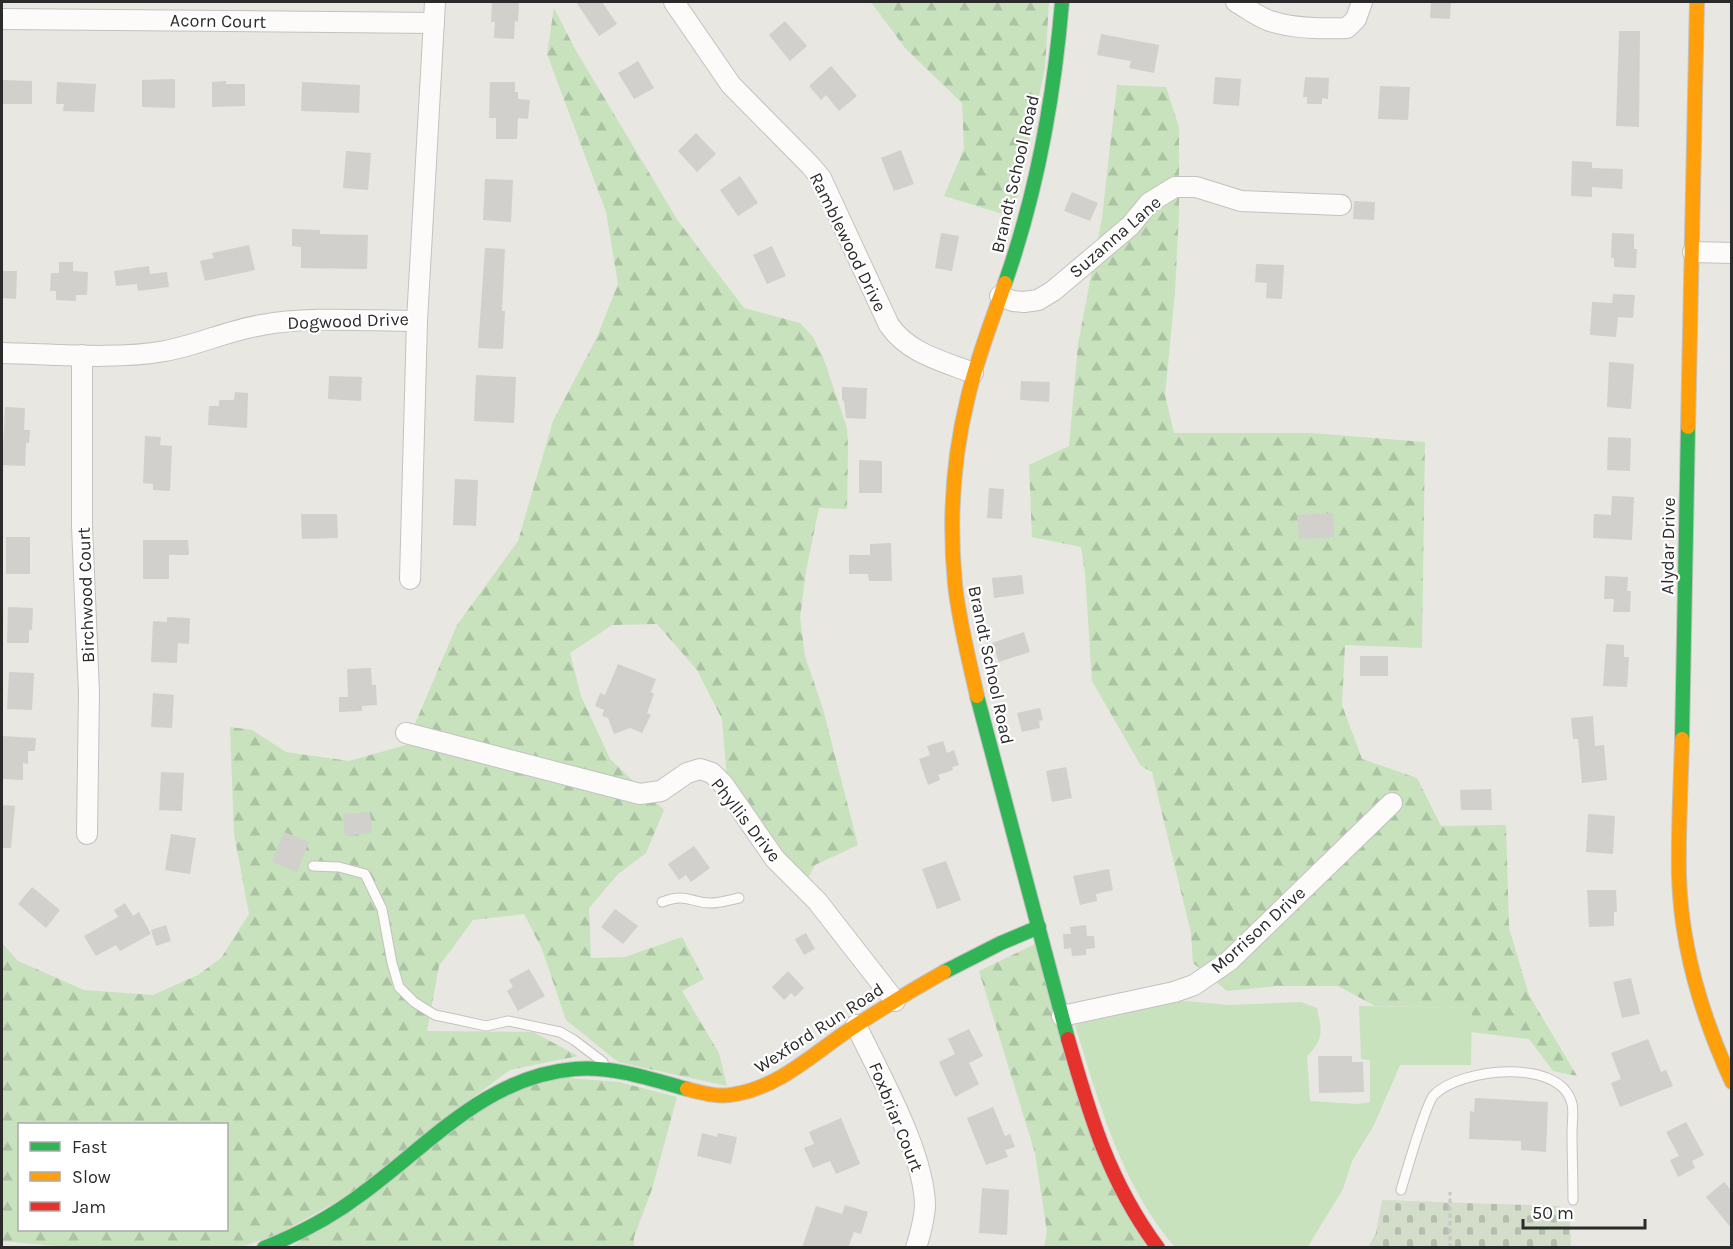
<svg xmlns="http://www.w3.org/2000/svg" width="1733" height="1249" viewBox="0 0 1733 1249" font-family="Karla,sans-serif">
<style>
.green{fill:#c7e2bd}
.forest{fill:url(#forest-firs);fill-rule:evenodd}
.cemetery{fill:url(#cemetery-stones)}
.building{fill:#d1d0cc}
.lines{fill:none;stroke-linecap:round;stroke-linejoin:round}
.lane-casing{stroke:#c2c2c1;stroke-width:11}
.street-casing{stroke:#c2c2c1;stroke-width:22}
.fast-casing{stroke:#c2c2c1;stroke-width:16}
.slow-casing{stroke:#c2c2c1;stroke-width:16}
.jam-casing{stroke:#c2c2c1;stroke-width:16}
.path{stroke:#c8c8c7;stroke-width:3;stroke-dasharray:4.5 3;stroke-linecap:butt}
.lane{stroke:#fcfbfa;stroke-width:9}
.street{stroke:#fcfbfa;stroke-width:20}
.fast{stroke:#30b455;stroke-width:14}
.slow{stroke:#ff9f0a;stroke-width:14}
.jam{stroke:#e5322d;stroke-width:14}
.labels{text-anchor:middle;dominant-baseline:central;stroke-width:4.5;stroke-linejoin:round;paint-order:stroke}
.street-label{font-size:18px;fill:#2b2b2b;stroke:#fff}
</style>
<defs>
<pattern id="forest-firs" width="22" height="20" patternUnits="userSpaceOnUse" patternTransform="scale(1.5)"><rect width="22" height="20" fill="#c7e2bd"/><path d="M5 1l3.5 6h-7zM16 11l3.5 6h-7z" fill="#abc2a3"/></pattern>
<pattern id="cemetery-stones" width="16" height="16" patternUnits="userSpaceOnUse" patternTransform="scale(1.5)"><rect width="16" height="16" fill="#d3ddca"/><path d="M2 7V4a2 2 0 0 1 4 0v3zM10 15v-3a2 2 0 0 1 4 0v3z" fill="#b5beae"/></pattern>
</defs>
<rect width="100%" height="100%" fill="#e8e7e1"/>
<path class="green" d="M1163 999 1228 1005 1301 1002 1317 1008C1322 1031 1324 1040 1307 1056L1310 1101 1358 1104 1370 1102V1060L1361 1059 1359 1006 1472 1008 1471 1065H1400L1374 1125 1352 1161 1343 1189 1307 1248 1175 1247C1122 1187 1098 1100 1075 1025L1086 1019Z"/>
<g class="forest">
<polygon points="871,2 1049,2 1045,68 1013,217 944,196 964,149 962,103 905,48"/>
<path d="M554 8 575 49 678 221 744 308 800 323 813 337 823 357 847 428 848 450 847 509 819 508 806 571 800 618 805 656 823 709 858 845 815 865 806 881 765 837 727 778 722 719 697 670 657 624 612 625 570 653 581 696 610 759 664 810 646 853 618 874 589 908 591 958 625 957 682 937 704 979 682 991 719 1053 727 1086 618 1062 566 1020 542 949 524 914 473 920 439 966 427 1031 533 1032 578 1056 510 1070 441 1121 347 1196 280 1233 242 1247 76 1248 2 1241V943L18 961 84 990 153 995 198 975 221 958 249 914 234 834 230 727 252 730 286 752 349 761 406 745 457 625 518 541 553 421 597 337 618 284 606 212 547 54ZM20 1124H226V1230H20Z"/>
<polygon points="1117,85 1166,87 1179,127 1179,213 1175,292 1165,395 1174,433 1311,433 1425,442 1422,648 1345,645 1342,705 1362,759 1417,778 1441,826 1506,825 1509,928 1529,995 1577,1076 1553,1071 1529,1039 1471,1032 1472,1008 1375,1006 1338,986 1277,986 1227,991 1193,963 1191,933 1152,772 1141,766 1092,681 1085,573 1081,547 1032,537 1029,465 1069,446 1078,344 1102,218"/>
<polygon points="1035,944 1146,1247 1044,1247 1047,1232 1035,1153 979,971"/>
<polygon points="556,1077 619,1082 677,1097 652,1189 634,1237 634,1247 290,1248 506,1093"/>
</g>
<polygon class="cemetery" points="1382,1200 1559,1206 1570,1219 1571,1247 1368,1247 1376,1233"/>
<g class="building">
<polygon points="492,2 519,2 518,22 515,21 514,39 494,38 495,22 491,22"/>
<polygon points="576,2 602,2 617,24 599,36"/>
<polygon points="1431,2 1451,2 1450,19 1430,18"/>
<polygon points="785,21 807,46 790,61 769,35"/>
<polygon points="1619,31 1640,31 1639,127 1616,126"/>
<polygon points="1101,34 1159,45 1154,73 1129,68 1131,61 1097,55"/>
<polygon points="638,61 654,88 634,99 618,73"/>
<polygon points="831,66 857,96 839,111 826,95 821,100 809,86"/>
<polygon points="1215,77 1241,79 1239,106 1213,104"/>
<polygon points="1305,77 1329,78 1328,99 1322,98 1322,104 1307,104 1307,97 1303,97"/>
<polygon points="175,79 175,108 142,107 142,80"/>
<polygon points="2,80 32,81 32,104 2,104"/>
<polygon points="226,81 226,84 245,84 245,106 212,107 212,82"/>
<polygon points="57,82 96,84 94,112 63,111 64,104 56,104"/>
<polygon points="302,82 360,85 359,113 301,111"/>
<polygon points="490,82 515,82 515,92 518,92 518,99 530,100 528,119 518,118 517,139 496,139 496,118 489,118"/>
<polygon points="1380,86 1410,87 1408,120 1378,119"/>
<polygon points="696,133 716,154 697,172 678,151"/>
<polygon points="901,150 914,184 894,191 881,158"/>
<polygon points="346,151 371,153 368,190 343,188"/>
<polygon points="1572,161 1592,162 1592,168 1623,169 1622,189 1592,187 1592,197 1571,196"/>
<polygon points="740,176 758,203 738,216 720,190"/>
<polygon points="485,179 513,180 511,222 483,220"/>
<polygon points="1072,192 1098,203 1090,221 1064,211"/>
<polygon points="1354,201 1375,202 1374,220 1353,219"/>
<polygon points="292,229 320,230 320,234 368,235 367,269 301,268 301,247 292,246"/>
<polygon points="941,233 959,236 952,271 935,268"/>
<polygon points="1612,233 1634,234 1634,249 1637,249 1636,268 1614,267 1614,258 1611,258"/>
<polygon points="249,245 255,270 205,281 200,261 214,258 212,253"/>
<polygon points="772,246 786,276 767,284 753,255"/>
<polygon points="485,248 505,249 502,311 505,311 503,349 478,348"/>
<polygon points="59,262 73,262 73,271 88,272 87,295 76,295 76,301 56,300 56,291 50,291 51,273 59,273"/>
<polygon points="1256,264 1284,265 1282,299 1266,298 1267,283 1255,282"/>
<polygon points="149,266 150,274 167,272 169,287 138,291 137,284 116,286 114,271"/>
<polygon points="2,271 17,271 16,299 2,298"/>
<polygon points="1613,294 1635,295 1633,318 1618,317 1616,337 1590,335 1592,302 1612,303"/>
<polygon points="1609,362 1634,364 1631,409 1607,407"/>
<polygon points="476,375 516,377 514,423 474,421"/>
<polygon points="329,376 362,377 361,401 328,399"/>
<polygon points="1021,381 1050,382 1049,402 1020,400"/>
<polygon points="842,387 867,388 866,419 846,418 844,401 842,400"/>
<polygon points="235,392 248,393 247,428 208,425 209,406 219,406 219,400 234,400"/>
<polygon points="5,407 25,408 24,430 30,430 29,443 26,443 25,466 2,465"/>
<polygon points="145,436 161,437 160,445 172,446 170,491 153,490 153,484 143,483"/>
<polygon points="1608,437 1631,438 1630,471 1607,470"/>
<polygon points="859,460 882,461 882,493 859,493"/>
<polygon points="455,479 478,480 476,526 453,525"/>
<polygon points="989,488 1004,489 1002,519 987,518"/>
<polygon points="1612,496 1634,497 1632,540 1593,538 1594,514 1611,515"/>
<polygon points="1333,513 1334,537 1299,539 1297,515"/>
<polygon points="301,514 337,514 338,538 302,539"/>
<rect x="6" y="537" width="24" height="37"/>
<polygon points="143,540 188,540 189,555 169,555 169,579 143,579"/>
<polygon points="891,543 892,581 869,581 868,574 849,574 849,555 870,555 870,544"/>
<polygon points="1022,575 1024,594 994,598 992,578"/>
<polygon points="1605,576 1628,577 1627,591 1631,591 1630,612 1613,612 1614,599 1604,599"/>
<polygon points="8,607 33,608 32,630 29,630 29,643 7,643"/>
<polygon points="167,617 190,618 189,644 178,643 177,663 151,662 153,621 167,622"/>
<polygon points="1024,632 1030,652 999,662 992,643"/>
<polygon points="1606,644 1624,645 1624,657 1629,657 1627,687 1603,686"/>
<rect x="1360" y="656" width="28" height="20"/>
<polygon points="618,664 656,679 651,692 654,694 647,713 651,715 642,733 630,728 614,734 608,718 602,716 604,710 595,706 600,693 605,695"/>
<polygon points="371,668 372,685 376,685 377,705 362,706 362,711 339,712 339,697 348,697 347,669"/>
<polygon points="9,672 34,673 32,710 7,709"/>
<polygon points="153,693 174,695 172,728 151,727"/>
<polygon points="1040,708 1043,720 1039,721 1040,728 1022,732 1017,713"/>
<polygon points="1593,716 1595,746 1604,745 1607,780 1582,783 1578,739 1573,739 1571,718"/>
<polygon points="2,736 36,738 35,751 28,751 28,764 23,763 23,780 2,779"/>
<polygon points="943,741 947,753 954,750 959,765 952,767 953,770 938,775 940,780 928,785 919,759 930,755 927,746"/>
<polygon points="1066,767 1072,798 1052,802 1046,771"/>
<polygon points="161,772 184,773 182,811 159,810"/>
<polygon points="1491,789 1492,810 1461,810 1460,790"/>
<polygon points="2,805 15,806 11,848 2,848"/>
<polygon points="370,812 372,833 345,836 343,814"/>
<polygon points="1588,814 1615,816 1613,854 1586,852"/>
<polygon points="284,832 309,842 297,872 272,862"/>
<polygon points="171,834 196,838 190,874 165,870"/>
<polygon points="694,846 710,868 691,882 686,875 679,880 668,864"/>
<polygon points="946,861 961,900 937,909 922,869"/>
<polygon points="1109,869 1113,890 1096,894 1097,901 1080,905 1073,876"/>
<polygon points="32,887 60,910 46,928 18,904"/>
<polygon points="1587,890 1616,890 1617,912 1614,912 1614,926 1589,927"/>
<polygon points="125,903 133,916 139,912 151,934 120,951 116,945 96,956 84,936 118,917 114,910"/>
<polygon points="615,909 638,926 623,944 601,927"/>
<polygon points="166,925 171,941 156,946 151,930"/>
<polygon points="1086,925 1087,936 1094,936 1095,948 1086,949 1086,955 1072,956 1071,948 1064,949 1063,934 1071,934 1070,927"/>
<polygon points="806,933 815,949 804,955 795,939"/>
<polygon points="529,969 545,996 518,1011 507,991 513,987 509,980"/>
<polygon points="788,971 804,988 795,997 791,993 784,1000 772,987"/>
<polygon points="1631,978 1640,1014 1622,1018 1613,982"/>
<polygon points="969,1029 983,1056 969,1063 979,1084 955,1097 939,1062 955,1054 948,1039"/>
<polygon points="1648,1039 1661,1072 1666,1070 1673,1086 1620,1107 1611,1083 1621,1079 1611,1053"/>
<polygon points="1318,1056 1352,1056 1352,1062 1363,1062 1364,1092 1319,1093"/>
<polygon points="1475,1098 1548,1102 1546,1152 1521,1150 1521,1141 1469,1139 1470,1111 1474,1112"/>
<polygon points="993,1107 1005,1136 1010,1134 1015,1147 1005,1150 1008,1157 986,1165 967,1118"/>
<polygon points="841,1118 860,1164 836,1174 830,1161 813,1168 804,1148 814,1144 809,1132"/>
<polygon points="1686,1122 1704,1155 1692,1161 1695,1168 1678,1177 1670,1160 1679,1156 1666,1132"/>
<polygon points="702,1133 717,1137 718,1133 737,1137 731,1164 697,1156"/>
<polygon points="1724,1182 1731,1190 1731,1228 1706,1197"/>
<polygon points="982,1188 1009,1190 1007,1235 979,1233"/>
<polygon points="845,1205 868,1212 861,1234 854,1232 848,1248 802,1248 816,1206 842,1214"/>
</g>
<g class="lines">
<g class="lane-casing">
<g id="lane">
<polyline points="313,866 339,867 365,874 382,909 392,963 399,987 414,1002 435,1015 459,1020 486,1026 508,1021 560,1032 574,1040 603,1062"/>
<path d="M662 902C687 893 688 902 710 903 720 903 729 900 739 898"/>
<path d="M1401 1190C1406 1173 1426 1103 1434 1095 1460 1068 1561 1057 1572 1104 1574 1112 1572 1123 1572 1131 1572 1154 1573 1177 1573 1200"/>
</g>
</g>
<g class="street-casing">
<g id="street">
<path d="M674 2 731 85 810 165 821 178 889 325C908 353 942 361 973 373"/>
<path d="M1236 2C1247 8 1258 17 1270 21 1294 29 1322 29 1347 28L1356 19 1362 2"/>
<polyline points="2,19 434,23"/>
<polyline points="1693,252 1732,253"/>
<polyline points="1000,296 1013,301 1024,302 1038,300 1053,291 1130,226 1149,203 1175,187 1196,187 1241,201 1341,205"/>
<path d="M2 353C52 354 116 360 165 351 198 345 229 330 262 325 309 316 368 321 417 321L435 2"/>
<polyline points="82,355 82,526 89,693 87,834"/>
<polyline points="410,579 417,321"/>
<polyline points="406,733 640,794 661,791 687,773 700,769 712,773 723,784 775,859 817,901 895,1001"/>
<polyline points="1062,1016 1174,992 1194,985 1229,961 1392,803"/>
<path d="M856 1025C879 1074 925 1153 925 1207 924 1220 920 1235 916 1248"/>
</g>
</g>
<g class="fast-casing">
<g id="fast">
<path d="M1005 283C1037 192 1054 98 1062 2"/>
<polyline points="977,696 1068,1039"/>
<polyline points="1682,739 1688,427"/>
<polyline points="944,972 1001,943 1039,927"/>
<path d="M264 1248C299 1234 333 1216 363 1193 430 1144 487 1076 575 1069 613 1066 651 1079 687 1089"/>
</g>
</g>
<g class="slow-casing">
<g id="slow">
<polyline points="1688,427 1697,2"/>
<path d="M977 696C969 659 959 622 955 584 949 522 953 457 968 397 977 358 992 321 1005 283"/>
<path d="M1682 739C1681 784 1678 830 1679 876 1681 948 1702 1017 1732 1082"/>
<path d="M687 1089C703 1093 719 1098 736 1094 777 1087 810 1057 843 1034 876 1012 910 991 944 972"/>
</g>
</g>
<g class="jam-casing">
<path id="jam" d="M1068 1039C1090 1116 1109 1182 1158 1248"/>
</g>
<polyline class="path" points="1450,1248 1450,1192"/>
<use href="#lane" class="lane"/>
<use href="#street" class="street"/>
<use href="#fast" class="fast"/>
<use href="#slow" class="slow"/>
<use href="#jam" class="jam"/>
</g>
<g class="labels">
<g class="street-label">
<text transform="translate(218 21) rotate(1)">Acorn Court</text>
<text transform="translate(1015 174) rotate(-77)">Brandt School Road</text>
<text transform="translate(1115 237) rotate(-41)">Suzanna Lane</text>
<text transform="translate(848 242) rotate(64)">Ramblewood Drive</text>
<text transform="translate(348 321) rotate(-2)">Dogwood Drive</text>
<text transform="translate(1668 546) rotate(-89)">Alydar Drive</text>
<text transform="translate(86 595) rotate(-92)">Birchwood Court</text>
<text transform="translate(991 665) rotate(78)">Brandt School Road</text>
<text transform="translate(746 820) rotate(52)">Phyllis Drive</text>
<text transform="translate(1258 930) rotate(-42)">Morrison Drive</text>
<text transform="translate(819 1028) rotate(-33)">Wexford Run Road</text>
<text transform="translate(896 1117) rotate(68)">Foxbriar Court</text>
</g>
</g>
<rect width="1733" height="1249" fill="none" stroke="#2b2b2b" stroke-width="6"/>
<rect x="18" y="1123" width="210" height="108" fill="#ffffff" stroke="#aaaaaa" stroke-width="1.5"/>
<rect x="30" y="1142" width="30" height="9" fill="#30b455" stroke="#aaaaaa" stroke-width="1.5"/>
<text x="72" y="1153" font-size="18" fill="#2b2b2b">Fast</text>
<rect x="30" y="1172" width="30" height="9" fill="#ff9f0a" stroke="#aaaaaa" stroke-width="1.5"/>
<text x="72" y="1183" font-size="18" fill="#2b2b2b">Slow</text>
<rect x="30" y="1202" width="30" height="9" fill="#e5322d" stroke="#aaaaaa" stroke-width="1.5"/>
<text x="72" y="1213" font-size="18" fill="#2b2b2b">Jam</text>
<path d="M1523 1219v9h122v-9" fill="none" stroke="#2b2b2b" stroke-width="3"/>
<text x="1532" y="1219" font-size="18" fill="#2b2b2b" stroke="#ffffff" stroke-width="4.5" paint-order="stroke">50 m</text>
</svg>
